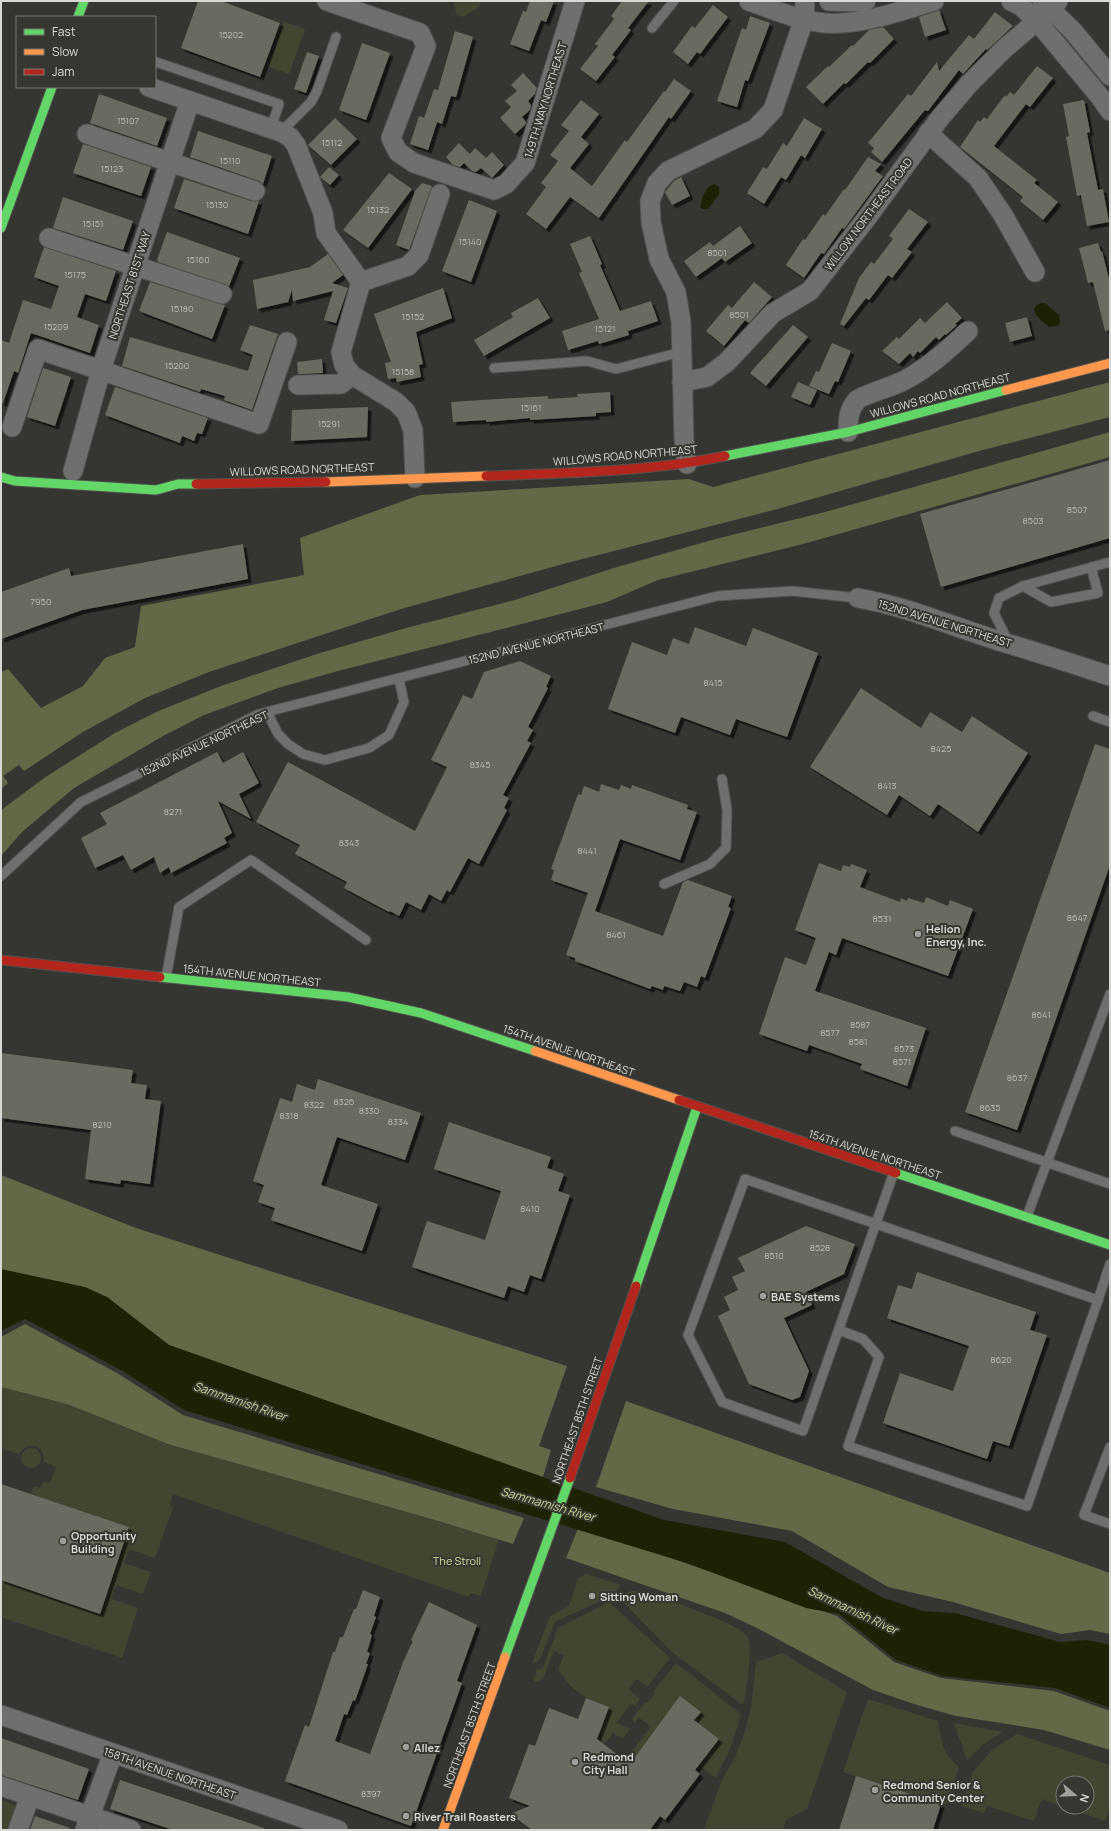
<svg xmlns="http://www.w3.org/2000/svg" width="1111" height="1831" viewBox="0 0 1111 1831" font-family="Manrope,sans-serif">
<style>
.green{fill:#424631}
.forest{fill:#626947}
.water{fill:#1d2204}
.building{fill:#696b61;filter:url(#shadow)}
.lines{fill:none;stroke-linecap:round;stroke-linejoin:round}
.lane-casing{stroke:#51524f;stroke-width:11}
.street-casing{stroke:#51524f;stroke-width:21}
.fast-casing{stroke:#51524f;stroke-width:11}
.slow-casing{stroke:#51524f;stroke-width:11}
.jam-casing{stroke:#51524f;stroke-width:11}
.lane{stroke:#6f6f6d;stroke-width:9}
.street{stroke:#6f6f6d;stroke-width:19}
.fast{stroke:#63d668;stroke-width:9}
.slow{stroke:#ff974d;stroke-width:9}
.jam{stroke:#b3261e;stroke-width:9}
.poi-dot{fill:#9fa09c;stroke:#363731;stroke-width:1.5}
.labels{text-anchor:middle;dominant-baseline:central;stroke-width:4;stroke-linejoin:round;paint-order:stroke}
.number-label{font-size:9px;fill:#bcbeb8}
.street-label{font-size:11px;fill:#d8d9d5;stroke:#363731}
.poi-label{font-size:11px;font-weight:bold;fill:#d8d9d5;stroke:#363731;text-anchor:start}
.park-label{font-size:11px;fill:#d1df9d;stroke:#363731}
.water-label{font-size:12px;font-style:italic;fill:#cad896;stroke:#363731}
</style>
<defs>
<filter id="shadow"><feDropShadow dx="3.5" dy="3.5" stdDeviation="0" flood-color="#0009"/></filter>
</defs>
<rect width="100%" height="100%" fill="#353632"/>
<g class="green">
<polygon points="454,1 481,1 479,7 463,17 456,14"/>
<polygon points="284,22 305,29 289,74 269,67"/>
<path d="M1 1387 67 1404 168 1444 499 1539 481 1596 471 1593 469 1597 173 1494 170 1505 173 1507 155 1558 129 1549 124 1563 151 1572 143 1594 116 1585 111 1599 138 1608 122 1658 1 1617V1580L100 1614 129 1527 31 1494 34 1486 40 1488 43 1481 50 1483 56 1467 44 1462C45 1445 29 1439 19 1454L1 1448Z"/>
<circle cx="31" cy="1458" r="10"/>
<polygon points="586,1574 621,1585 611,1596 555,1622 539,1661 532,1663 550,1616 569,1606 578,1578"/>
<path d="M632 1591C636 1591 640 1590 644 1592 661 1597 740 1624 747 1636 754 1646 746 1690 744 1703L741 1704 672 1652 626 1605 620 1597 622 1594Z"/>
<path d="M609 1602 670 1658 647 1687 637 1679 628 1689 640 1699 635 1706 631 1703 617 1722 626 1728 627 1727 630 1729 622 1739 613 1733 604 1744 597 1740 609 1707C585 1698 572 1692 558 1669L564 1655 554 1651 543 1678 538 1682 533 1681 537 1669H542L558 1628Z"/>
<polygon points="782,1653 847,1692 807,1809 786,1820 783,1830 704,1830 721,1782 736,1755 745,1731 751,1708 756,1662"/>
<polygon points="676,1663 741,1714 732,1744 716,1778 699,1765 719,1739 694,1720 700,1711 680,1697 621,1776 625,1760 651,1727 639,1717 635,1722 632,1719 645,1702 647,1703 655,1694 653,1692"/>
<path d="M868 1699 938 1721C941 1740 943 1755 959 1767L946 1805 843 1772Z"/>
<polygon points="954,1723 1003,1732 984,1744 967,1760"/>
<polygon points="1017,1734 1110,1765 1110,1808 1105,1821 1064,1807 1087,1807 1087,1783 1063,1783 1063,1807 1042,1799 1034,1821 987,1806 984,1813 961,1806 973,1772 992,1750"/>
<polygon points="1,1800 21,1807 13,1830 1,1830"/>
</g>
<g class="forest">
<polygon points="1110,382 1110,417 979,451 774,510 567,563 401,609 209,672 145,698 83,732 24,771 19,765 3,776 8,783 1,789 1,672 8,669 41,708 83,686 105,658 135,647 141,606 304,575 300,538 420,495 689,479 713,487"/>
<polygon points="1110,432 1110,457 803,544 658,580 607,602 338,671 278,688 204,715 165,735 74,788 22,832 1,856 1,811 5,807 47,776 115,733 156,712 221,686 320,653 406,628 515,600 617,567 712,540 825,512"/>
<polygon points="1,1175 136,1228 567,1366 539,1446 551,1450 543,1477 169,1345 107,1297 1,1271"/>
<polygon points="25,1324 117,1373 183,1415 524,1518 513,1544 438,1521 168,1444 67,1404 1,1387 1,1337"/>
<polygon points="626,1401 1110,1573 1110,1634 1090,1630 1061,1634 953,1602 888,1587 792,1531 673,1509 596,1487"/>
<polygon points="579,1526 837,1616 894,1662 941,1678 1054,1691 1110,1711 1110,1750 1044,1730 956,1716 917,1705 873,1690 757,1628 725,1613 566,1558"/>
</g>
<g class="water">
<path d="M714 184 719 187V194L708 209H703L701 208C700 200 706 186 714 184Z"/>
<path d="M1041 303H1045L1059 315 1060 324 1057 326 1049 327C1042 321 1025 309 1041 303Z"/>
<polygon points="1,1269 85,1287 107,1297 169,1345 664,1520 785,1542 881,1597 923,1611 955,1613 1060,1642 1087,1640 1110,1645 1110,1708 1055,1688 942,1676 896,1660 839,1614 806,1608 687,1563 184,1410 121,1370 25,1319 1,1331"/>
</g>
<g class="building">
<polygon points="198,1 221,1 280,23 260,77 181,48"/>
<polygon points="530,1 554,1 546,22 541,20 529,51 510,44 523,11 526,12"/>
<polygon points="622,1 649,1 628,28 631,30 612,55 615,57 596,81 580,69 598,46 595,44 614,19 611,16"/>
<polygon points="713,5 728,17 700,54 697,52 688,64 673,52 692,26 695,28"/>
<polygon points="939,10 946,30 925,37 919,17"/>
<polygon points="995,12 1013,26 987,50 986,49 963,74 959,70 928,111 925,110 882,162 871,152 874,148 868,143 908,94 911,96 937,62 939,71 969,35 974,39"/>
<polygon points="750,16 770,23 748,81 745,80 737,107 717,101 742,28 746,30"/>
<polygon points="883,27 894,39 870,63 868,62 846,84 844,83 823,104 806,87 828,66 829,67 852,45 853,46 869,30"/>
<polygon points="455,31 473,37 456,97 451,96 442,124 437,122 428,150 410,144 419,116 424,118 434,89 438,90"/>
<polygon points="362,43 390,53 366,120 339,110"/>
<polygon points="307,52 319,56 306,93 294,89"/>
<polygon points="1037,66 1053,78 1030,107 1026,104 994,146 1037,180 1034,183 1058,202 1043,220 1020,201 1023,197 960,147 978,120 980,122 984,117 987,119 1005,95 1006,97 1010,92 1014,95"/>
<polygon points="523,73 537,88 535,94 528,101 531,105 530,110 522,117 526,122 525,125 515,134 500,118 511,107 505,101 517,91 511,85"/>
<polygon points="674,79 691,91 671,119 669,117 599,218 570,197 546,229 526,214 546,187 541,183 558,161 550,155 569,131 561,125 581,100 599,114 581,137 589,144 570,168 592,186 625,140 627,142 664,91 665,92"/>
<polygon points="99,94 167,118 157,146 90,123"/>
<polygon points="1084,100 1090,132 1087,133 1098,190 1103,189 1109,222 1087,226 1081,195 1077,196 1066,137 1069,136 1063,104"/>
<polygon points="335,118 357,139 331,165 308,145"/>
<polygon points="804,118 822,129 805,158 801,155 786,180 781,177 764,204 747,193 763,167 767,169 783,143 787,146"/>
<polygon points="198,131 272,156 263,184 259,181 190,157"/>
<polygon points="459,143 470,154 475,148 486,158 492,152 504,165 492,178 481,168 476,172 472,171 464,163 460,167 453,165 446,157"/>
<polygon points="83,144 151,167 141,196 73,173"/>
<polygon points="868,157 881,164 875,171 883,176 844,229 842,228 824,254 821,253 804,278 786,265 803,239 805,240 823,214 825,216 844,189 845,190"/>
<polygon points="329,167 339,175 330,185 320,177"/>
<polygon points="389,173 412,189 368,248 343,230"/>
<polygon points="681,177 690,196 672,205 665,192 674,181"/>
<polygon points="184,179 251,201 259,201 248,234 174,208"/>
<polygon points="422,183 432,186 409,250 396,245 415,191"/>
<polygon points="63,197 133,221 123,250 53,228"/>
<polygon points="469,200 497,211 471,282 442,271"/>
<polygon points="909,209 928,222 907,249 912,252 892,278 888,275 869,300 866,298 844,326 840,324 859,278 871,262 874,264 893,239 889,236"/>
<polygon points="740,226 752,243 725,262 722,258 696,277 684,261 710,242 713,246"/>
<polygon points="167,232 240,258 229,286 158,262 157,260"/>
<polygon points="590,236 602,264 600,265 620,311 651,301 658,321 628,331 629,335 599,344 598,341 568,350 562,331 599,319 579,273 582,272 570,244"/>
<polygon points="1098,243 1101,252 1102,251 1110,283 1110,330 1105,331 1093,282 1088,283 1079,248"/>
<polygon points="44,247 116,271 106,301 85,294 77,317 99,325 90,353 31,333 18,373 14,371 3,403 1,403 1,340 9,343 23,300 51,309 59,286 34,277"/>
<polygon points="328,254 343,275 332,283 348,288 336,323 324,320 333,291 293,301 292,290 288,302 257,309 253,280 310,267"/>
<polygon points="150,282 225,305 212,339 139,311"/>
<polygon points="754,282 772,297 749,323 745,320 724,346 706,331 728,305 732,308"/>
<polygon points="443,288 452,318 416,332 423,364 419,365 421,377 397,382 396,378 388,379 385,363 391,362 374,314"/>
<polygon points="538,298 550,318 484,356 474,340 513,317 511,313"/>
<polygon points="947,302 962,318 955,324 957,325 946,335 945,334 939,340 936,337 920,353 918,351 913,357 910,353 899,364 882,351 897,337 899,339 920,318 925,323"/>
<polygon points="1027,317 1032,336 1010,342 1005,323"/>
<polygon points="250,325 278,334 252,410 224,400 225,396 201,389 200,392 122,366 130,337 248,371 253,355 240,350"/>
<polygon points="793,325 808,337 766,386 750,373"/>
<polygon points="832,343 851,351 838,382 835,381 829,394 809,386 816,371 819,372"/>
<polygon points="322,359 323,373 298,374 297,362"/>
<polygon points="43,368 71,377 55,426 27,417"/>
<polygon points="798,382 817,390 810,405 791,397"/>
<polygon points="115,387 208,418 202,434 197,433 194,441 182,436 180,443 105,415"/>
<polygon points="610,392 611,412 596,413 596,416 530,420 530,418 486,422 486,420 453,422 451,402 548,396 548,399 578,397 577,394"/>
<polygon points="368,407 367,437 291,441 292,410"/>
<polygon points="1110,460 1110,538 941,587 920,514"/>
<polygon points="243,544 248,579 82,610 1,639 1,592 69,568 71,576"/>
<polygon points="695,627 746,646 753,628 818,653 787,737 736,719 730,735 681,717 675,733 608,709 632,642 667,655 673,638 689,644"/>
<polygon points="520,661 551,676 546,687 548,688 528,727 533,730 527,741 531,743 503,795 509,798 504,808 507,810 479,864 468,858 450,892 447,890 441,901 429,894 421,910 406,902 399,916 390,911 389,912 344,888 347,882 295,854 300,845 256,822 288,762 415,831 447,767 431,760 463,695 472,699 484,672"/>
<polygon points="861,688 921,728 930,712 962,732 972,716 1028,753 978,832 938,804 930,816 899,795 887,815 810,767"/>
<polygon points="1095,744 1110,749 1110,865 1017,1130 965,1112"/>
<polygon points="217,752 223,763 243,752 259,783 239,794 251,819 218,801 232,833 224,838 227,843 171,873 169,867 160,873 154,857 131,870 123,855 95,868 81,838 107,824 100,813"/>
<polygon points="601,784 619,790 621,785 631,789 632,785 688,805 687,809 697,812 680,860 620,839 595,911 663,936 683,882 688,880 732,896 728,907 731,908 705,978 701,976 697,987 684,982 680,991 664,986 663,990 652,986 650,989 575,961 575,958 566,955 588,893 551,880 554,870 551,869 578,794 581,795 584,786 599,792"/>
<polygon points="819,863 841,871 843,865 850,867 851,864 867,870 860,887 900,902 901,898 907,901 908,898 924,903 926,897 948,906 950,900 973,909 948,976 842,938 836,955 829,952 815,991 926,1028 907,1086 860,1069 862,1064 809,1045 807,1051 759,1034 785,957 806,965 816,938 795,930"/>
<polygon points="1,1053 133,1070 131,1083 147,1085 145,1099 161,1101 150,1184 121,1180 120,1184 85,1179 91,1130 1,1118"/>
<polygon points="318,1079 421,1113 405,1160 337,1137 321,1185 378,1204 362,1251 271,1220 275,1208 258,1202 264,1185 253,1181 280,1098 292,1102 297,1084 315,1090"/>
<polygon points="449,1122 551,1157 547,1168 564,1174 558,1191 570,1195 541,1279 530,1275 524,1292 508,1286 504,1298 412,1267 427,1221 485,1240 501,1191 434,1169"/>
<polygon points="806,1226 855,1244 844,1274 806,1292 812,1305 784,1318 809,1371 800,1397 792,1400 749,1384 718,1316 730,1310 724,1297 738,1290 732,1277 745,1271 738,1258"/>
<polygon points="917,1272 1036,1312 1030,1330 1047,1335 1009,1446 993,1441 987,1459 883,1423 900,1373 953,1391 969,1346 887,1318 898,1285 912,1289"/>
<polygon points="1,1484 129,1527 100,1614 1,1580"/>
<polygon points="363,1590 380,1597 374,1616 376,1617 370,1634 372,1635 367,1652 370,1653 366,1664 368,1664 355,1701 353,1700 347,1715 344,1714 335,1741 370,1754 403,1662 413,1641 411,1640 429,1602 477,1625 457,1681 462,1683 411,1826 285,1781 305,1725 309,1727 333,1652 335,1652 340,1637 343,1637 354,1609 356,1609"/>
<polygon points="680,1696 701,1712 694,1720 719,1739 695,1770 700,1774 665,1820 660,1816 650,1830 532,1830 510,1814 530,1806 509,1798 529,1744 535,1746 549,1708 578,1719 586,1698 609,1707 597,1739 630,1764"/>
<polygon points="1,1738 89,1769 78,1800 1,1775"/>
<polygon points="856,1776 941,1804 933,1830 839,1830"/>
<polygon points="120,1780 264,1828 264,1830 173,1830 110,1809"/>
<polygon points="35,1816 70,1828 70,1830 30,1830"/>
</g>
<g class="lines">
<g class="lane-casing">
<g id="lane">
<polyline points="652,28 674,1"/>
<polyline points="155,63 156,62 279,104 271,128"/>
<polyline points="281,132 311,102 317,91 336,37"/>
<polyline points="494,368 587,361 616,369 681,352"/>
<polyline points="1091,567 1098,593 1051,602 1023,586 1110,562"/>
<polyline points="1009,643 994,613 999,598 1023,586"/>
<polyline points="267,712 278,734 288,744 303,754 325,760 369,748 389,735 404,702 399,679"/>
<polyline points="1093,716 1110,722"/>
<polyline points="1,876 81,802 259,714 717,596 792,591 858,598"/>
<polyline points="664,884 710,864 726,848 727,810 722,779"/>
<polyline points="166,978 179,907 251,860 366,940"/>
<polyline points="955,1131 1110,1184"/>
<polyline points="1027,1216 1110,994"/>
<polyline points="1098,1300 1110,1264"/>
<polyline points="839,1330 863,1339 879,1357 848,1446 1027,1506 1098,1300 745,1179 688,1335 722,1402 803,1431 894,1172"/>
<polyline points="1110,1447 1084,1515 1110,1524"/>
</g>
</g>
<g class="street-casing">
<g id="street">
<polyline points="327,1 420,33 426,46 391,138 398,152 414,163 494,190 506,184 525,163 575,1"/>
<path d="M749 1C777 11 811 26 842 23 873 21 904 10 934 1"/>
<polyline points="829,1 858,2 866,1"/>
<polyline points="1011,1 1021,6 1037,21 1101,98 1110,111"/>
<polyline points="1042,1 1073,31 1110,76"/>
<polyline points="149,87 281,132 290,137 296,145 323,213 326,233 361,282 341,352 344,365 352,375 396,402 406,412 413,430 415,478"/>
<polyline points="928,133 978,178 1003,215 1035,272"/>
<polyline points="87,134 255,191"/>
<polyline points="49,238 222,294"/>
<polyline points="361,282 408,266 419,255 440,194"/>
<polyline points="682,382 707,377 727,362 773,313 810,291 869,215 940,118 969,84 1005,48 1051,9 1058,1"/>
<polyline points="298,385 341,384 352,375"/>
<polyline points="12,427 38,349 259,424 287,342"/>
<path d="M848 432C848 420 848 410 857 400 862 395 895 386 905 380 928 368 949 349 968 331"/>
<polyline points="687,464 684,440 681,322 676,292 659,259 651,222 650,201 657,183 668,171 755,129 773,110 804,19 805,1"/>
<polyline points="73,471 101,370 190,101"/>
<path d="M858 598C910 607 958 629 1009 644 1043 654 1076 665 1110 676"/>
<polyline points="1,1715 338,1830"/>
<polyline points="1,1786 131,1830"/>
<polyline points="18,1830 30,1796"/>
<polyline points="85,1830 113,1753"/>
</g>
</g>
<g class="fast-casing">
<g id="fast">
<polyline points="78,17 84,1"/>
<polyline points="1,228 52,87"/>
<polyline points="725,456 848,432 1006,390"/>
<polyline points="1,477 15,481 156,490 178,484 196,484"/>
<polyline points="160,977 348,997 421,1013 535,1051"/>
<polyline points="896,1173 1110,1245"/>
<polyline points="636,1286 697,1107"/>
<polyline points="505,1657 570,1478"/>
</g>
</g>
<g class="slow-casing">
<g id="slow">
<polyline points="1006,390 1110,363"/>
<polyline points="326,482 486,476"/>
<polyline points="535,1051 679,1100"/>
<polyline points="443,1830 505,1657"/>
</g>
</g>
<g class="jam-casing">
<g id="jam">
<path d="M486 476C564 473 649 472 725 456"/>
<polyline points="196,484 326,482"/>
<polyline points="1,960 160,977"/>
<polyline points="679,1100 896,1173"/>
<polyline points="570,1478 636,1286"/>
</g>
</g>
<use href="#lane" class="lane"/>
<use href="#street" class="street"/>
<use href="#fast" class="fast"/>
<use href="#slow" class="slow"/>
<use href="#jam" class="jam"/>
</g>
<g class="poi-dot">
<circle cx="918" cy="934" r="4"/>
<circle cx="763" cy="1296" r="4"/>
<circle cx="63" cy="1541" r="4"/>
<circle cx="592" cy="1596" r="4"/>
<circle cx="406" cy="1747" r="4"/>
<circle cx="575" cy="1762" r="4"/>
<circle cx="875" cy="1790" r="4"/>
<circle cx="406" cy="1816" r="4"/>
</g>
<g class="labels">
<g class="number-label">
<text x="231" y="34">15202</text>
<text x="128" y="120">15107</text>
<text x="332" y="142">15112</text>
<text x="230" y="160">15110</text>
<text x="112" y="168">15123</text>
<text x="217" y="204">15130</text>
<text x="378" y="209">15132</text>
<text x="93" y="223">15151</text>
<text x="470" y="241">15140</text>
<text x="717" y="252">8501</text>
<text x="198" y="259">15160</text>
<text x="75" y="274">15175</text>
<text x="182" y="308">15180</text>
<text x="739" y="314">8501</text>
<text x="413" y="316">15152</text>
<text x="56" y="326">15209</text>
<text x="605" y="328">15121</text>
<text x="177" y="365">15200</text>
<text x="403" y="371">15158</text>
<text x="531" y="407">15161</text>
<text x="329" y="423">15291</text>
<text x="1077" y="509">8507</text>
<text x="1033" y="520">8503</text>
<text x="41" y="601">7950</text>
<text x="713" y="682">8415</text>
<text x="941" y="748">8425</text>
<text x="480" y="764">8345</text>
<text x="887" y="785">8413</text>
<text x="173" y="811">8271</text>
<text x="349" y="842">8343</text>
<text x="587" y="850">8441</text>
<text x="1077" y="917">8647</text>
<text x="882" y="918">8531</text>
<text x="616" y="934">8461</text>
<text x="1041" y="1014">8641</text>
<text x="860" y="1024">8587</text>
<text x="830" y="1032">8577</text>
<text x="858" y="1041">8581</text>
<text x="904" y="1048">8573</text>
<text x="902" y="1061">8571</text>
<text x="1017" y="1077">8637</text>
<text x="344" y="1101">8326</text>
<text x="314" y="1104">8322</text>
<text x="990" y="1107">8635</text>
<text x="369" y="1110">8330</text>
<text x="289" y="1115">8318</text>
<text x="398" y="1121">8334</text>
<text x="102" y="1124">8210</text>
<text x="530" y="1208">8410</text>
<text x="820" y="1247">8528</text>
<text x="774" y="1255">8510</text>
<text x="1001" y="1359">8620</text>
<text x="371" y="1793">8397</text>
</g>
<g class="street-label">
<text transform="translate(545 100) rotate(-73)">149TH WAY NORTHEAST</text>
<text transform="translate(868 214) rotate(-53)">WILLOW NORTHEAST ROAD</text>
<text transform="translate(129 285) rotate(-72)">NORTHEAST 81ST WAY</text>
<text transform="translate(940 395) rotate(-15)">WILLOWS ROAD NORTHEAST</text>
<text transform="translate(625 455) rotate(-5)">WILLOWS ROAD NORTHEAST</text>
<text transform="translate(302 469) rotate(-2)">WILLOWS ROAD NORTHEAST</text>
<text transform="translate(945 623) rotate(17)">152ND AVENUE NORTHEAST</text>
<text transform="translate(536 643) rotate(-14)">152ND AVENUE NORTHEAST</text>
<text transform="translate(204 743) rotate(-25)">152ND AVENUE NORTHEAST</text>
<text transform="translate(252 975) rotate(6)">154TH AVENUE NORTHEAST</text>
<text transform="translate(569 1050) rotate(19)">154TH AVENUE NORTHEAST</text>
<text transform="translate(875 1154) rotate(18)">154TH AVENUE NORTHEAST</text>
<text transform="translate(577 1420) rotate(-71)">NORTHEAST 85TH STREET</text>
<text transform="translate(469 1725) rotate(-70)">NORTHEAST 85TH STREET</text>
<text transform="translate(170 1773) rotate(19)">158TH AVENUE NORTHEAST</text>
</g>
<g class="poi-label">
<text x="926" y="928">Helion<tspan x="926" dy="13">Energy, Inc.</tspan></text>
<text x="771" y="1296">BAE Systems</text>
<text x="71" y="1535">Opportunity<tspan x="71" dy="13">Building</tspan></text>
<text x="600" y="1596">Sitting Woman</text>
<text x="414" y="1747">Allez</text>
<text x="583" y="1756">Redmond<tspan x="583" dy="13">City Hall</tspan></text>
<text x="883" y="1784">Redmond Senior &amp;<tspan x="883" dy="13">Community Center</tspan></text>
<text x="414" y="1816">River Trail Roasters</text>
</g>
<g class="park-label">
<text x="457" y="1560">The Stroll</text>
</g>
<g class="water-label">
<text transform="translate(240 1401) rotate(19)">Sammamish River</text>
<text transform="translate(548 1504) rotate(16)">Sammamish River</text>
<text transform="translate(853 1610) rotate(25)">Sammamish River</text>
</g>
</g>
<rect width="1111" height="1831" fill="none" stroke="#d8d9d5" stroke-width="4"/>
<rect x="16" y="16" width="140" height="72" fill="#363731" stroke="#777873"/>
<rect x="24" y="29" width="20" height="6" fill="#63d668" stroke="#777873"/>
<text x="52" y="36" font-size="12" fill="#d8d9d5">Fast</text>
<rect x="24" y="49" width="20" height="6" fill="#ff974d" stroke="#777873"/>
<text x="52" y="56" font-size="12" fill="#d8d9d5">Slow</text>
<rect x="24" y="69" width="20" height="6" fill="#b3261e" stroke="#777873"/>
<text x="52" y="76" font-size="12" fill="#d8d9d5">Jam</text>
<g transform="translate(1075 1795) rotate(109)"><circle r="19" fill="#363731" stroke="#777873"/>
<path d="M0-3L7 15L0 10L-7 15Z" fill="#9fa09c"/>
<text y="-6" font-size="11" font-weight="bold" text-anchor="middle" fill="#d8d9d5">N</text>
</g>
</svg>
